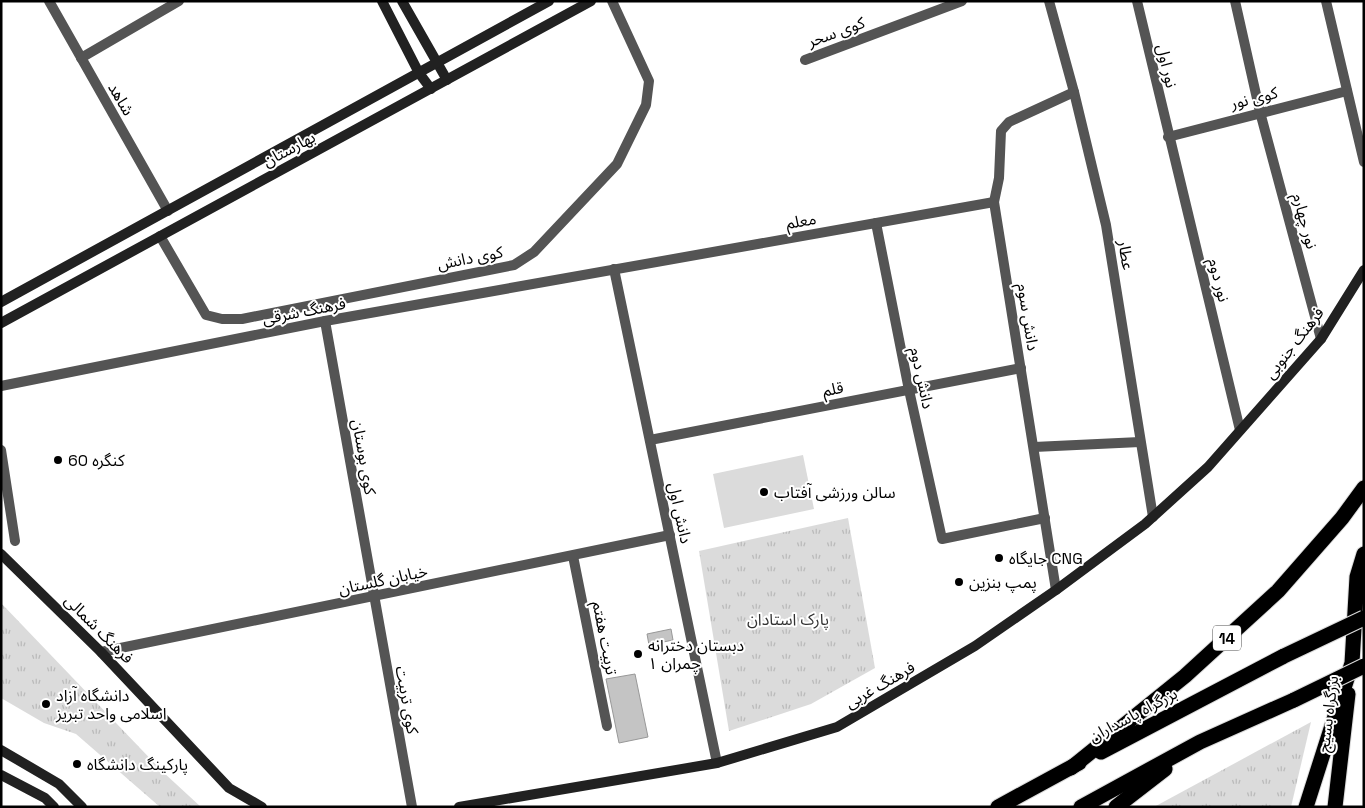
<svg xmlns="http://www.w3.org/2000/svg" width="1365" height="808" viewBox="0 0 1365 808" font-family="'Space Grotesk','Noto Sans Arabic',sans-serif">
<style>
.grass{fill:url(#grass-tufts)}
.garden{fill:#dbdbdb}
.building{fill:#c4c4c4;stroke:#989898}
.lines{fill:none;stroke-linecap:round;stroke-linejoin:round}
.highway-casing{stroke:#dbdbdb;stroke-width:17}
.street{stroke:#545454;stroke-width:10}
.secondary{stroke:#212121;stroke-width:10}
.highway{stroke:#000;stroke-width:15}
.highway-bridge-casing{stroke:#dbdbdb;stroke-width:17;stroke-linecap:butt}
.highway-bridge{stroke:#000;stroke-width:15}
.poi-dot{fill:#000;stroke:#fff;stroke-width:2}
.labels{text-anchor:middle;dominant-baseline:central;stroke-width:4;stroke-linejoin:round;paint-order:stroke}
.shield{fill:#fff;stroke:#4c4c4c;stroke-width:1}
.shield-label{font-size:15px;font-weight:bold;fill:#000}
.street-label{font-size:16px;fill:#000;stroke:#fff}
.poi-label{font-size:16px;fill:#000;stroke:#fff;text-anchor:start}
.park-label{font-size:16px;fill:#323232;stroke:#fff}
</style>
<defs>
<pattern id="grass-tufts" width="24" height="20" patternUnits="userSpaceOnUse" patternTransform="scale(1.25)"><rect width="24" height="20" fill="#dbdbdb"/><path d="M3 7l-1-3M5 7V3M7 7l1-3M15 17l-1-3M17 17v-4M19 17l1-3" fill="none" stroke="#bababa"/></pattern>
</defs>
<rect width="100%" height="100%" fill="#fff"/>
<g class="grass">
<polygon points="848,518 875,668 811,704 729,731 699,551"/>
<polygon points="1,603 163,772 201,807 160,807 76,734 44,723 1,698"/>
<polygon points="1311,722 1291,807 1154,807"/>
</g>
<polygon class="garden" points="803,455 814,509 724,528 713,474"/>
<g class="building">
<polygon points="671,629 673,640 649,645 647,634"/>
<polygon points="635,674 648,737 619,743 606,679"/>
</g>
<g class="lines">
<g class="highway-casing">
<g id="highway">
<polyline points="1101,752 1284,656"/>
<polyline points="1071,768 1185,676 1278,591 1342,518 1364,488"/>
<polyline points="998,807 1079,763"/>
<polyline points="1081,807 1200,742 1294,700"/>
<polyline points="1116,807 1165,769"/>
<polyline points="1306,807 1352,663 1357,577 1364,554"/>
<polyline points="1335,807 1348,694"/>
</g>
</g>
<g class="street">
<polyline points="49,1 168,211"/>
<polyline points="1049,1 1074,92 1106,225 1153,517"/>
<polyline points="1137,1 1240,430"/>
<polyline points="1235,1 1260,112 1321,339"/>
<polyline points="1326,1 1364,162"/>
<polyline points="81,58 179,1"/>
<polyline points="805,60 962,1"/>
<polyline points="1168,137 1347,91"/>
<polyline points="876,223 909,390 942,539 1045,518"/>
<polyline points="160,236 206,315 222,319 242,319 514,265 534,252 617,164 646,105 649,81 612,1"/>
<polyline points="614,269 717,763"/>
<polyline points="325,321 412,807"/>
<polyline points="1,386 325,321 994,202"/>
<polyline points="650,440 1021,368"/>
<polyline points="1034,447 1140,442"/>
<polyline points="1,450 15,541"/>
<polyline points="573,556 607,726"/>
<polyline points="1056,590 994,202 999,178 1001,131 1009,122 1074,92"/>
<polyline points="101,652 670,535"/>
</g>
<g class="secondary">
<polyline points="382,1 419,73 431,89"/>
<polyline points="402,1 447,80"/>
<polyline points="1,302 549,1"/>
<polyline points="1,323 591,1"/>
<polyline points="1,554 101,652 229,788 262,807"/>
<polyline points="1,750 59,784 82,807"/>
<polyline points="1,775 45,798 54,807"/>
<polyline points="459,807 717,763 837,727 975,646 1056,590 1145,524 1208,467 1321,339 1364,270"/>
</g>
<use href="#highway" class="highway"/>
<g class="highway-bridge-casing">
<g id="highway-bridge">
<polyline points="1284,656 1364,618"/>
<polyline points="1294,700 1364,666"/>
</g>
</g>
<use href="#highway-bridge" class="highway-bridge"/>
</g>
<g class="poi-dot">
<circle cx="58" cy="460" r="5"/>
<circle cx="764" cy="492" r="5"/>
<circle cx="999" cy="558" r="5"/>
<circle cx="959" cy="582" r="5"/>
<circle cx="638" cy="654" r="5"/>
<circle cx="46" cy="704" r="5"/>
<circle cx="77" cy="764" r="5"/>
</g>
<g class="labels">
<rect class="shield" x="1213" y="625.5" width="28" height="25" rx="4"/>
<g class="shield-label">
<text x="1227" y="638">14</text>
</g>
<g class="street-label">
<text transform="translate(836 32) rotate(-20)">کوی سحر</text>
<text transform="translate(1167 66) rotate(77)">نور اول</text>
<text transform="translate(1254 98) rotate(-14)">کوی نور</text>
<text transform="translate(121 99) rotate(60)">شاهد</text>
<text transform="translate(289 149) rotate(-28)">بهارستان</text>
<text transform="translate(801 221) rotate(-10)">معلم</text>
<text transform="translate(1305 221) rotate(75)">نور چهارم</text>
<text transform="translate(1126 255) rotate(81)">عطار</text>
<text transform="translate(470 258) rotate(-11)">کوی دانش</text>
<text transform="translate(1219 280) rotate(76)">نور دوم</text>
<text transform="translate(304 311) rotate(-11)">فرهنگ شرقی</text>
<text transform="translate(1028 317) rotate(81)">دانش سوم</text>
<text transform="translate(1294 343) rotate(-52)">فرهنگ جنوبی</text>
<text transform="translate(922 378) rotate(78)">دانش دوم</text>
<text transform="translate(833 389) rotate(-11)">قلم</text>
<text transform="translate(364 457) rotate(80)">کوی بوستان</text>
<text transform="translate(680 513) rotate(78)">دانش اول</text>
<text transform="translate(383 580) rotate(-12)">خیابان گلستان</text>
<text transform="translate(99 629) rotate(45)">فرهنگ شمالی</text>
<text transform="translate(605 638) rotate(79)">تربیت هفتم</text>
<text transform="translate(880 685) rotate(-30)">فرهنگ غربی</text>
<text transform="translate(407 700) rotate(80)">کوی تربیت</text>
<text transform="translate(1328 714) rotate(-83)">بزرگراه بسیج</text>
<text transform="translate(1133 715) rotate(-28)">بزرگراه پاسداران</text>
</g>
<g class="poi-label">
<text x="68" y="460">کنگره 60</text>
<text x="774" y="492">سالن ورزشی آفتاب</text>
<text x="1009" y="558">جایگاه CNG</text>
<text x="969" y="582">پمپ بنزین</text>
<text x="648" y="645">دبستان دخترانه<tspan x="648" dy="18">چمران ۱</tspan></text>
<text x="56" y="695">دانشگاه آزاد<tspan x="56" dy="18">اسلامی واحد تبریز</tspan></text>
<text x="87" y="764">پارکینگ دانشگاه</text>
</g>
<g class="park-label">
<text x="788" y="619">پارک استادان</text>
</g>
</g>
<rect width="1365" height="808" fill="none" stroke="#000000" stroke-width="5"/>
</svg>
